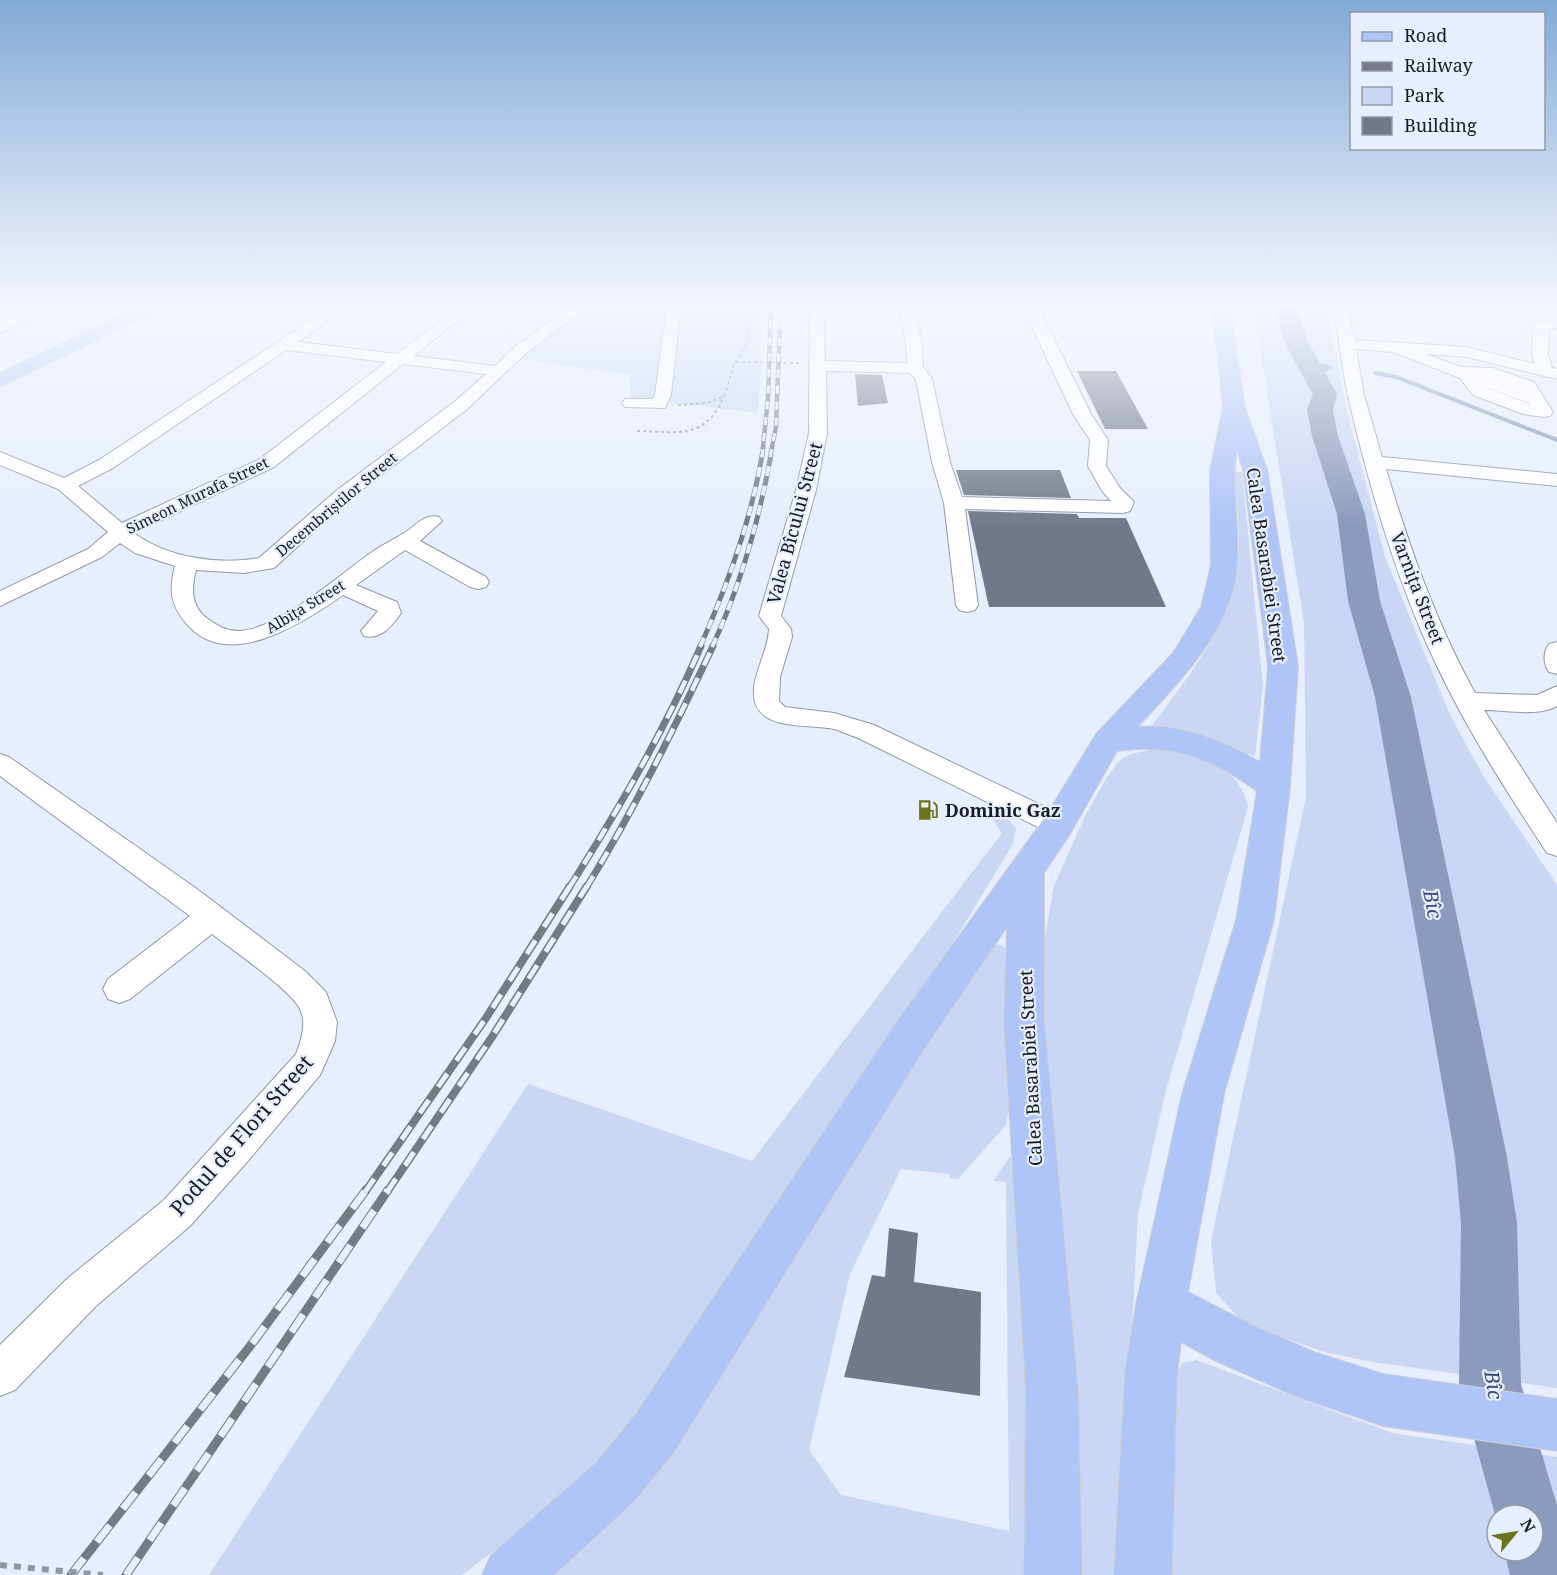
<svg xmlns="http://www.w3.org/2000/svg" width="1557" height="1575" viewBox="0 0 1557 1575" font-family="'Noto Serif',serif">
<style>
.green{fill:#c9d7f4;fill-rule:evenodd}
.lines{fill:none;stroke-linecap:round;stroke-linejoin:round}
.stream{stroke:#8b9bbb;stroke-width:4}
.canal{fill:#8b9bbb;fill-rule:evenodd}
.river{fill:#8b9bbb;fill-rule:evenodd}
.building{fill:#717988}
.minor-casing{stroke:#8f97a8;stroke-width:2}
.major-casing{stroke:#d1d1d3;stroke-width:2}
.path{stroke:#9196a2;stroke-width:2;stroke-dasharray:3 3;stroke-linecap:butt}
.minor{fill:#fff;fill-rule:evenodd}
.major{fill:#afc5f7;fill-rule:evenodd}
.rail-far4-casing{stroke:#757a85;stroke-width:4.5}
.rail-far3-casing{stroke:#757a85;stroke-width:5}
.rail-far2-casing{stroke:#757a85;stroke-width:7}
.rail-far1-casing{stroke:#757a85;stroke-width:8}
.rail-casing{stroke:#757a85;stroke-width:9}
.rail-far4{stroke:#e7eefd;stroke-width:3;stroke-dasharray:8;stroke-linecap:butt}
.rail-far3{stroke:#e7eefd;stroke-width:4;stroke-dasharray:10;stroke-linecap:butt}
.rail-far2{stroke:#e7eefd;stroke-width:4.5;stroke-dasharray:14;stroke-linecap:butt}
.rail-far1{stroke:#e7eefd;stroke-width:5;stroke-dasharray:16;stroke-linecap:butt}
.rail{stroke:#e7eefd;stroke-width:7;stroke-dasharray:21;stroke-linecap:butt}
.path-bridge{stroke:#9196a2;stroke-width:6;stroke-dasharray:7 7;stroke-linecap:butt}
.labels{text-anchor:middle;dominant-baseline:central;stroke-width:4.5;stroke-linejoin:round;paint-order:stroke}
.far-street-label{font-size:15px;fill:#181b22;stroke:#e7eefd}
.street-label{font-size:18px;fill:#181b22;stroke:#e7eefd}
.poi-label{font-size:18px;font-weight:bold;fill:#181b22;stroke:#e7eefd;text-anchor:start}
.water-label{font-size:20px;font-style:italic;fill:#384d7b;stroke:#e7eefd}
.near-street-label{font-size:21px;fill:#181b22;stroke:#e7eefd}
</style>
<rect width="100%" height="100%" fill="#e7eefd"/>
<g class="green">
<polygon points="584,306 673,306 659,398 631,402 631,375 513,358"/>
<polygon points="679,306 761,306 761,371 758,413 666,402"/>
<polygon points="1253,306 1327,306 1346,407 1385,557 1450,715 1484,777 1557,885 1557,1388 1373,1362 1324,1352 1244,1324 1216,1293 1211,1241 1306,797 1304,622"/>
<path d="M1233 471 1242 472 1263 686 1255 756 1152 726C1194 668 1237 620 1239 545 1239 521 1235 496 1233 471Z"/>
<path d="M1176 749C1208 756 1241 772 1248 807L1165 1094 1138 1214 1119 1575H1074L1041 1053 1042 956 1054 886 1084 818 1106 779 1117 763 1128 755 1148 750Z"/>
<path d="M985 809C1001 811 1007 816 1016 829L1013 844 945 956 616 1450 553 1506 462 1575H209L528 1084 752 1161 1002 833Z"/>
<polygon points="990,944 1001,945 1009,952 1012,1093 1006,1125 958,1179 950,1178 950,1174 901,1169 850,1274 809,1450 841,1495 1009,1531 1006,1182 993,1181 1016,1148 1034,1526 1031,1575 556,1575 647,1480"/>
<path d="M1196 1360 1392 1433 1557 1457V1575H1169L1174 1378 1182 1363ZM1497 1515H1533V1551H1497Z"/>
</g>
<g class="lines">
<polyline class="stream" points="1375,373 1396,377 1557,440"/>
<polygon class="canal" points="1310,362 1331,365 1333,368 1326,372 1305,369 1303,366 1305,363"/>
<path class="river" d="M1277 306H1298L1307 340 1337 394 1333 410 1338 436 1365 514 1380 601 1411 697 1507 1157 1517 1223 1521 1384 1557 1505V1575H1510L1504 1551H1533V1515H1497V1522L1459 1384 1461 1223 1455 1157 1375 697 1348 601 1337 514 1312 436 1307 410 1313 394C1298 366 1277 338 1277 306Z"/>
</g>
<g class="building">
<polygon points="1077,371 1116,371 1148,429 1105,429"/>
<polygon points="855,374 882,375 888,403 858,406"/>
<polygon points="956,470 1060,470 1071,498 964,495"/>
<polygon points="968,511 1077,514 1079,518 1126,518 1166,607 989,607"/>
<polygon points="889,1228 918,1233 914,1282 981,1292 980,1396 844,1377 872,1275 885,1277"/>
</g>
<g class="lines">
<g class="minor-casing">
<g id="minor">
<polygon points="27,306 43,306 26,320 0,333 0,322"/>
<path d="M332 306H348L298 342 397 354 459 306H475L414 356 495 366 512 349 572 306H588L524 355 466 410 350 499 274 568 244 573 196 570C191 589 191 607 208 619 218 626 226 631 238 631 279 630 339 575 372 552 382 545 393 540 404 533 416 526 424 513 439 517L442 521 420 541 486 577 489 582 486 587 478 589 470 587 405 550 356 585 397 602 401 613C392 626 381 640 364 636L361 631 378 611 343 595C303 623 226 674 185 622 170 603 169 589 175 566L135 553 120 543 102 557 0 606V591L88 549 108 532 58 489 0 465V452L64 478 99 460ZM286 350 386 362 260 459 122 523 78 486 113 468ZM403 364 486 374 454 402 336 491 259 558C219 565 167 558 134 533L274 467Z"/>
<polygon points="667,306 681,306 671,395 665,408 625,407 622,403 625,399 653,399 655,395"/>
<path d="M810 306H824L825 361 907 363 906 344 900 309 902 306H919L915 311 922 344 923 367 932 379 950 462 962 497 1111 501 1102 491 1088 466 1090 440 1073 414 1029 321 1026 306H1040L1045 321 1091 414 1108 440 1106 466 1120 488 1134 502 1130 511 1123 513 965 509 978 605 975 610 967 612 959 610 956 605 944 503 932 462 916 380 910 373 826 371 827 433 816 490 781 616 791 629 792 637 780 677 779 701 785 707 834 713 874 725 1068 818 1072 825 1068 832 1058 835 1048 832 856 737C849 735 841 731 834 729 806 723 750 733 754 688 756 668 768 650 769 629L759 616 796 490 809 433Z"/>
<path d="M1333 306H1347L1355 340 1467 347 1535 364 1532 354 1533 327 1536 324 1557 318V328L1549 330 1548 354 1552 368 1557 369V379L1467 357 1426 354 1461 367 1493 368 1534 382 1553 412 1550 416 1544 417 1523 414 1473 395 1460 378 1393 352 1356 349 1364 395 1382 457 1557 474V486L1386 469C1409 546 1436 623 1475 693L1537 695 1557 686V706C1538 717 1506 710 1484 710L1557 823V856L1547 853C1507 792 1467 730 1436 664 1397 582 1371 493 1350 405 1342 372 1340 339 1333 306ZM1483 386 1529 403 1530 404 1485 387Z"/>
<path d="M1557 642V674L1549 672C1543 664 1543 652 1549 644Z"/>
<path d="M0 754 9 757 197 889 305 971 326 992 337 1022 335 1041 320 1075 247 1162 190 1226 96 1306 15 1390 0 1396V1345L68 1278 164 1200 296 1054C301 1041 307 1023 300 1009 291 990 231 949 212 934L130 999 119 1003 108 999 103 989 108 979 190 916 0 776Z"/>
</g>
</g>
<g class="major-casing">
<g id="major">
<polygon points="140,306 162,306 159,310 0,387 0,373"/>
<path d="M1212 306H1230L1245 408 1267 469 1298 666 1290 787 1274 920 1224 1094 1188 1292 1254 1326 1314 1352 1383 1374 1557 1399V1451L1383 1426 1293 1395 1218 1362 1181 1342 1177 1373 1172 1575H1114L1125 1373 1136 1305 1182 1094 1236 920 1257 791C1211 758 1174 743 1117 751L1070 834 1044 873V1021L1078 1391 1082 1575H1024L1026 1391 1004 1021 1007 927 924 1049 674 1452 634 1501 554 1575H482L491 1555 596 1463 636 1414 896 1023 1046 816 1096 734 1173 653 1201 607 1211 565 1210 470 1223 408ZM1237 450 1243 469 1268 666 1260 762C1224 741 1180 723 1138 727 1180 680 1232 631 1237 565 1240 526 1230 488 1237 450Z"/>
</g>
</g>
<g class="path">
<polyline points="736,362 802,363"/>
<polyline points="678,405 707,403 725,396 733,367 747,343 751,306"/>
<path d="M637 431C678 432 706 440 724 396"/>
</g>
<use href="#minor" class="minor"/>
<use href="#major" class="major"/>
<g class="rail-far4-casing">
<g id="rail-far4">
<polyline points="762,457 768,398 771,306"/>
<polyline points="770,457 776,427 780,324"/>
</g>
</g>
<g class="rail-far3-casing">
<g id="rail-far3">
<path d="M700 647C727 586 751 522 762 455"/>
<path d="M712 647C740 587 759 520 771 455"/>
</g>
</g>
<g class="rail-far2-casing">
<g id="rail-far2">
<path d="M569 888C618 810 665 730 701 646"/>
<path d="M586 888C634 810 674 729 713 646"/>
</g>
</g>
<g class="rail-far1-casing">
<g id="rail-far1">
<polyline points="365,1192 486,1018 570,886"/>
<polyline points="387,1192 492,1037 587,886"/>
</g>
</g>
<g class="rail-casing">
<g id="rail">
<polyline points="71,1575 254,1341 366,1190"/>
<polyline points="126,1575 388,1190"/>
</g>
</g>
<use href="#rail-far4" class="rail-far4"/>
<use href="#rail-far3" class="rail-far3"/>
<use href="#rail-far2" class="rail-far2"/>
<use href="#rail-far1" class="rail-far1"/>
<use href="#rail" class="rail"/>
<polyline class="path-bridge" points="0,1565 103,1575"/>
</g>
<linearGradient id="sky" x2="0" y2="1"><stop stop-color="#83aad6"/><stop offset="0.58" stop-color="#f4f7fe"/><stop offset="1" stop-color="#f4f7fe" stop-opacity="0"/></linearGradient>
<rect width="1557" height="526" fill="url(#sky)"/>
<defs>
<g id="fuel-bare" transform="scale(1.62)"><path d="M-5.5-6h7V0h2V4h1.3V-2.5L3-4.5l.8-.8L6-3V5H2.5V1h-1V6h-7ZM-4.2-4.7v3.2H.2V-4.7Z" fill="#6b731c" stroke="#e7eefd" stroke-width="2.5" paint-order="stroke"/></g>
</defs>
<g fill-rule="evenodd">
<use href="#fuel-bare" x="928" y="810"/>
</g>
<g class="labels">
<g class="far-street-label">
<text transform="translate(197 495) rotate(-26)">Simeon Murafa Street</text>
<text transform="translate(336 504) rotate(-40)">Decembriștilor Street</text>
<text transform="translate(305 606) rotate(-31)">Albița Street</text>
</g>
<g class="street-label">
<text transform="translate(794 523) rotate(-75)">Valea Bîcului Street</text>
<text transform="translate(1267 565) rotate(82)">Calea Basarabiei Street</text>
<text transform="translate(1418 588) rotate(69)">Varnița Street</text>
<text transform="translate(1030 1068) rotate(-93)">Calea Basarabiei Street</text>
</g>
<g class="poi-label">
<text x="945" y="810">Dominic Gaz</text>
</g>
<g class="water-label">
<text transform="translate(1433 904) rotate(79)">Bîc</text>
<text transform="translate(1494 1385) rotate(81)">Bîc</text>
</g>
<g class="near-street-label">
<text transform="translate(241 1135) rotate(-49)">Podul de Flori Street</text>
</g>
</g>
<rect x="1350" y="12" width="195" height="138" fill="#e7eefd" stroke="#949aa5" stroke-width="1.5"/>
<rect x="1362" y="32" width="30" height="9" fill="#afc5f7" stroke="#949aa5" stroke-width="1.5"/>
<text x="1404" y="42" font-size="18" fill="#181b22">Road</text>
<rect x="1362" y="62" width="30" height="9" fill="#757a85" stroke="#949aa5" stroke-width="1.5"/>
<text x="1404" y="72" font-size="18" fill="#181b22">Railway</text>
<rect x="1362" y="87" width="30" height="18" fill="#c9d7f4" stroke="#949aa5" stroke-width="1.5"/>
<text x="1404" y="102" font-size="18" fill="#181b22">Park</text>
<rect x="1362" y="117" width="30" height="18" fill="#717988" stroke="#949aa5" stroke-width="1.5"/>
<text x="1404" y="132" font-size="18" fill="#181b22">Building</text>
<g transform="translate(1515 1533) rotate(60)"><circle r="28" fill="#e7eefd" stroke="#949aa5" stroke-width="1.5"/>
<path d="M0-4.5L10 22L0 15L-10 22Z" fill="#6b731c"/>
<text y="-9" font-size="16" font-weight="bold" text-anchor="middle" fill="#181b22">N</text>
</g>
</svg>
